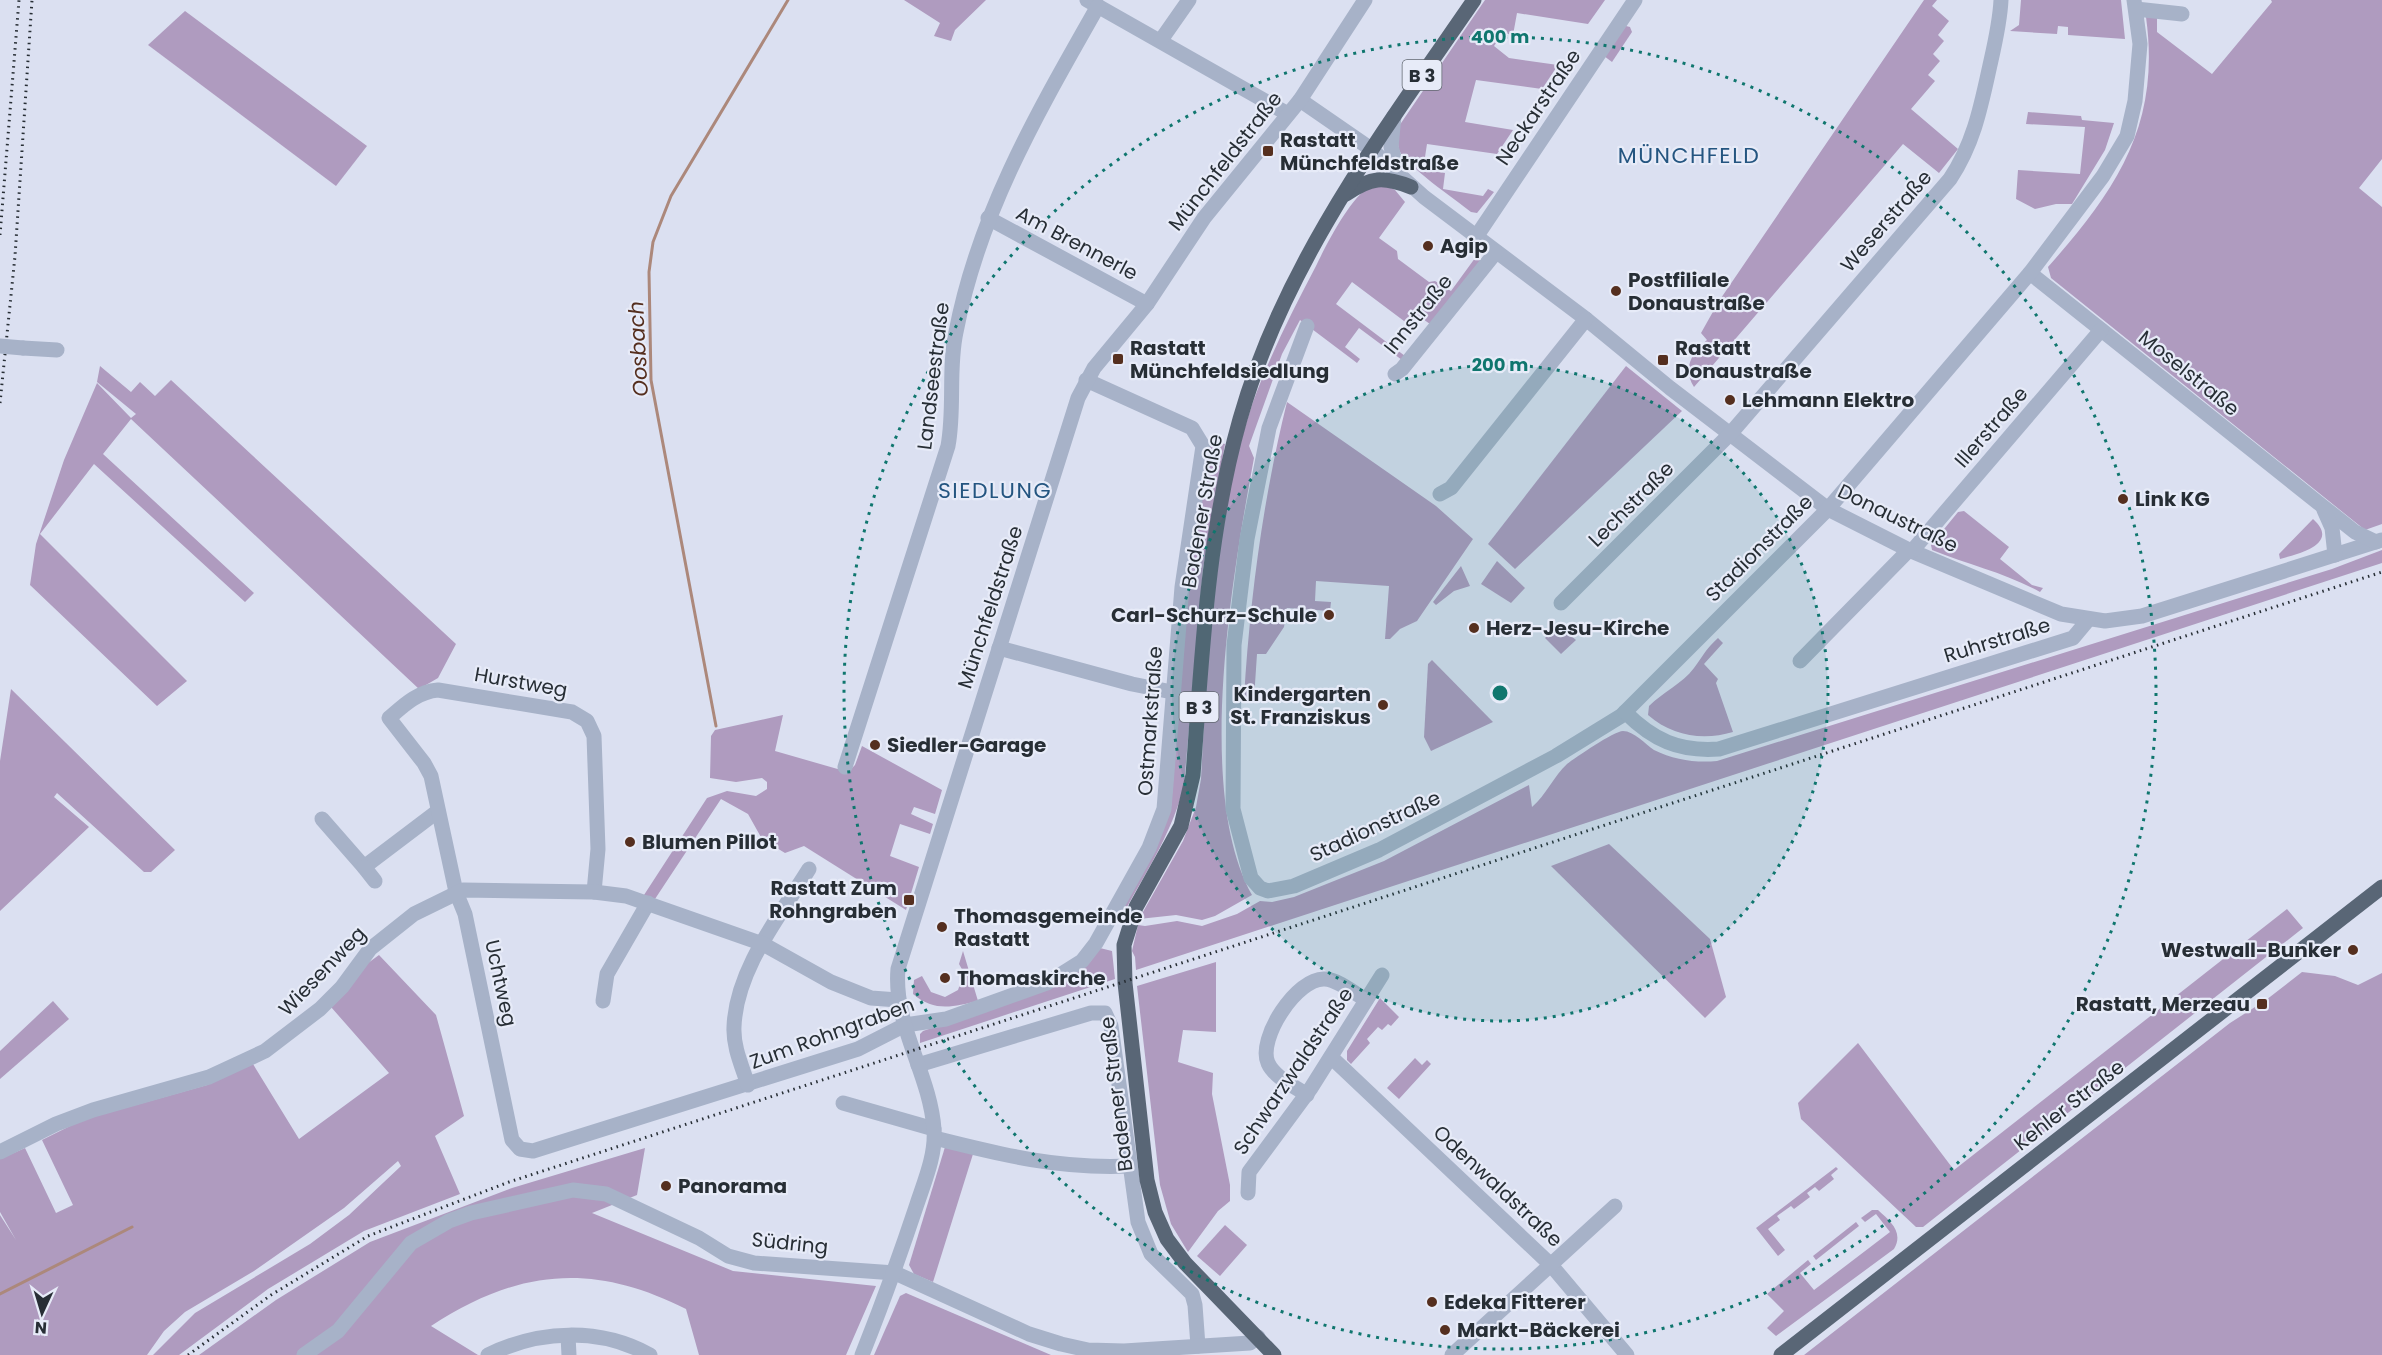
<svg xmlns="http://www.w3.org/2000/svg" width="2382" height="1355" viewBox="0 0 2382 1355" font-family="Poppins,sans-serif">
<style>
.green{fill:#af9bbf}
.lines{fill:none;stroke-linecap:round;stroke-linejoin:round}
.stream{stroke:#ac887b;stroke-width:3}
.minor{stroke:#a7b2c8;stroke-width:15}
.major{stroke:#596676;stroke-width:15}
.rail{stroke:#272e35;stroke-width:3;stroke-dasharray:1.5 4.5;stroke-linecap:butt}
.minor-bridge{stroke:#a7b2c8;stroke-width:15}
.ring{fill:none;stroke:#0f766e;stroke-width:3;stroke-dasharray:3 6}
.poi-dot{fill:#552f1f;stroke:#e7ebf8;stroke-width:2}
.labels{text-anchor:middle;dominant-baseline:central;stroke-width:4.5;stroke-linejoin:round;paint-order:stroke}
.shield{fill:#e7ebf8;stroke:#616770;stroke-width:1.5}
.shield-label{font-size:18px;font-weight:bold;fill:#272e35}
.street-label{font-size:20px;fill:#272e35;stroke:#e7ebf8}
.poi-label{font-size:20px;font-weight:bold;fill:#272e35;stroke:#e7ebf8;text-anchor:start}
.water-label{font-size:21px;font-style:italic;fill:#552f1f;stroke:#e7ebf8}
.quarter-label{font-size:22px;letter-spacing:1.5px;fill:#245580;stroke:#e7ebf8}
.centre{fill:#0f766e;stroke:#e7ebf8;stroke-width:3}
.ring-label{font-size:18px;text-anchor:middle;font-weight:bold;fill:#0f766e;stroke:#e7ebf8;stroke-width:4.5;stroke-linejoin:round;paint-order:stroke}
</style>
<rect width="100%" height="100%" fill="#dbe0f1"/>
<g class="green">
<polygon points="904,0 986,0 955,30 951,41 934,36 940,23"/>
<path d="M1485 0H1605L1588 24 1517 13 1513 35 1503 33 1494 46 1509 58 1558 65 1542 89 1476 80 1465 122 1513 130 1497 154 1427 144 1423 170 1445 173 1443 189 1483 196 1488 189 1494 192 1477 213 1471 212C1456 200 1405 165 1399 150 1397 143 1399 133 1399 126Z"/>
<path d="M1924 0H1937L1932 6 1949 21 1938 35 1944 41 1933 54 1940 61 1928 75 1935 81 1911 109 1958 149 1939 173 1903 144 1694 387C1682 368 1692 353 1707 340L1701 333 1719 301Z"/>
<polygon points="2021,0 2121,0 2125,39 2068,35 2068,27 2058,26 2057,34 2010,31 2019,25"/>
<path d="M2271 0H2382V159L2359 188 2382 207V524L2365 530 2051 278 2048 267C2116 190 2161 125 2146 17L2157 18V32L2212 74 2272 2Z"/>
<polygon points="185,11 367,146 336,186 148,45"/>
<polygon points="1626,26 1630,27 1632,32 1612,62 1604,56"/>
<polygon points="2028,112 2081,116 2082,120 2114,123 2105,150 2072,204 2056,204 2035,209 2016,199 2018,170 2080,174 2085,127 2026,124"/>
<path d="M1387 186 1395 190 1405 202 1379 238 1397 251 1398 259 1429 282 1435 281 1451 291 1478 254 1480 261 1430 324 1420 317 1412 327 1352 282 1336 304 1405 356 1402 360 1359 328 1345 347 1360 359 1357 363 1300 320 1282 354 1249 446 1254 458C1233 572 1194 791 1252 895L1215 916 1202 920 1176 915 1139 919 1183 841 1196 807 1201 779C1208 656 1213 520 1253 402 1270 355 1293 310 1316 266 1325 247 1351 196 1369 188 1375 186 1381 186 1387 186Z"/>
<polygon points="100,366 131,392 140,382 155,396 171,380 456,644 438,678 419,689 131,419 103,454 254,593 245,602 94,464 40,534 187,681 157,706 30,585 36,544 64,460 97,383 131,418 136,414 97,382"/>
<polygon points="1626,366 1682,411 1515,569 1488,544"/>
<path d="M1287 402 1436 506 1473 539 1417 621 1400 629 1390 639H1385L1389 586 1316 581 1315 601 1331 602 1330 611 1287 608 1284 627 1266 654H1257L1254 699 1244 698C1250 598 1263 499 1287 402Z"/>
<path d="M1208 440 1225 444 1203 569 1184 785C1173 830 1149 867 1127 907L1124 906 1171 807 1190 567Z"/>
<path d="M1964 511 2009 547 2000 559 2032 585 2043 588 2040 592C2006 573 1969 565 1932 550L1931 545 1958 512Z"/>
<path d="M2313 519C2341 544 2298 554 2280 559L2279 554Z"/>
<path d="M2382 550V563L1136 970 1135 957 1132 951 1138 925 1145 926 1177 921 1202 926 1237 914 1260 901 1272 902 1294 897 1384 861 1529 785 1532 807C1546 795 1554 776 1567 764 1575 758 1614 731 1623 731 1634 731 1645 744 1654 750 1674 760 1696 763 1717 761L2332 569Z"/>
<polygon points="1497,561 1525,588 1511,603 1481,584"/>
<polygon points="1461,566 1470,586 1454,591 1436,605 1433,602"/>
<polygon points="1558,625 1576,640 1561,654 1545,638"/>
<path d="M1718 638 1723 643 1704 664 1718 679 1716 683 1733 732C1703 741 1672 736 1648 715L1649 706C1663 692 1682 684 1694 668 1703 656 1705 650 1718 638Z"/>
<polygon points="1432,660 1493,722 1431,751 1424,737 1428,664"/>
<polygon points="11,689 175,850 151,872 144,872 57,793 54,797 89,827 0,911 0,761"/>
<polygon points="783,715 775,751 848,772 855,765 862,746 942,790 935,814 914,807 911,814 933,824 930,834 900,824 890,856 919,867 906,910 804,846 785,853 762,839 748,814 721,799 655,899 644,895 707,798 727,791 756,796 767,789 767,782 762,778 736,782 710,778 711,736 715,730"/>
<polygon points="1609,844 1710,939 1726,997 1705,1018 1551,866"/>
<polygon points="2287,909 2303,928 1923,1227 1916,1227 1801,1119 1798,1103 1858,1043 1954,1170"/>
<polygon points="1100,948 1112,951 1115,979 920,1043 920,1034 923,1031 1057,986 1090,962"/>
<path d="M963 951 978 1001C953 1007 934 1012 913 994L914 980 922 976 931 992 945 997 958 990 964 973 959 964Z"/>
<polygon points="379,955 436,1015 464,1116 435,1136 460,1194 364,1231 268,1289 179,1355 153,1355 195,1313 310,1244 349,1215 401,1166 398,1161 344,1208 254,1271 185,1312 164,1331 147,1355 0,1355 0,1215 16,1240 0,1212 0,1159 25,1148 56,1213 73,1205 42,1140 82,1120 207,1085 253,1064 299,1139 389,1073 331,1007 364,966"/>
<polygon points="1216,962 1216,1032 1183,1030 1178,1062 1213,1073 1212,1094 1230,1185 1230,1201 1218,1211 1188,1252 1171,1224 1160,1185 1137,986"/>
<polygon points="2302,972 2335,976 2358,985 2382,973 2382,1355 1804,1355 2230,1023 2266,1000"/>
<polygon points="1380,998 1399,1017 1391,1026 1388,1024 1382,1030 1378,1027 1367,1039 1370,1043 1351,1064 1347,1060 1347,1051"/>
<polygon points="53,1001 69,1019 0,1079 0,1051"/>
<polygon points="1415,1058 1422,1065 1427,1060 1431,1064 1399,1099 1387,1088"/>
<polygon points="945,1147 973,1154 933,1282 914,1274 909,1265"/>
<path d="M645 1148 637 1195 592 1213 733 1271 876 1286 846 1355H699L686 1309C593 1262 518 1269 431 1326L478 1355H199L276 1300 370 1242 512 1188Z"/>
<polygon points="1836,1167 1838,1169 1831,1175 1834,1179 1819,1191 1815,1187 1807,1193 1810,1197 1794,1209 1791,1206 1777,1216 1780,1220 1768,1229 1785,1250 1778,1256 1756,1228"/>
<path d="M1872 1210H1878C1890 1221 1904 1232 1894 1249L1776 1336 1767 1328 1784 1311 1767 1294 1808 1260 1811 1264 1800 1273 1814 1290 1890 1232 1876 1214 1865 1222 1861 1218Z"/>
<polygon points="1856,1222 1859,1226 1816,1260 1813,1256"/>
<polygon points="1225,1225 1247,1245 1220,1276 1197,1256"/>
<polygon points="906,1293 1051,1355 874,1355 900,1296"/>
</g>
<g class="lines">
<g class="stream">
<polyline points="716,726 651,380 649,272 653,242 671,196 788,0"/>
<polyline points="0,1294 132,1227"/>
</g>
<g class="minor">
<polyline points="1087,0 1288,114"/>
<polyline points="2136,9 2182,14"/>
<polyline points="1161,40 1189,0"/>
<polyline points="1300,100 1371,149 1424,197 1586,319 1670,388 1828,509 1909,550 2061,614 2105,621 2142,616 2382,540"/>
<polyline points="1394,116 1391,147 1399,174"/>
<polyline points="988,218 1147,304"/>
<polyline points="1476,237 1635,0"/>
<polyline points="2030,273 2321,505 2355,532 2376,542"/>
<polyline points="1307,326 1269,428 1247,539 1234,645 1233,809 1251,878 1260,888 1268,891 1294,886 1379,850 1556,756 1621,716 1828,509 2030,273 2103,176 2127,136 2135,101 2140,44 2134,0"/>
<polyline points="23,348 57,350"/>
<polyline points="1395,374 1402,369 1496,252"/>
<polyline points="1440,494 1451,488 1586,319"/>
<polyline points="2324,510 2332,528 2335,555"/>
<polyline points="1912,551 2101,330"/>
<path d="M1561 603 1731 433 1950 179C1974 143 1981 106 1990 65 1995 43 2000 22 2001 0"/>
<polyline points="999,648 1132,684 1172,692"/>
<polyline points="1800,661 1909,550"/>
<path d="M1625 712C1653 740 1679 752 1719 749L2073 638 2088 620"/>
<path d="M845 767 948 446C955 408 948 369 956 332 979 212 1039 110 1098 6"/>
<polyline points="322,819 364,867 438,811"/>
<polyline points="364,867 375,881"/>
<path d="M594 892 598 849 594 736 587 721 572 712 438 690C417 692 404 705 389 718L424 763 431 776 456 892 465 914 512 1140 520 1149 533 1151 858 1049 905 1025 946 1019 1047 983 1082 961 1096 943 1149 848 1164 809 1182 587 1203 446 1192 428 1086 380"/>
<polyline points="603,1001 607,974 648,903"/>
<polyline points="1331,1057 1551,1265 1627,1355"/>
<polyline points="918,1065 1091,1013 1105,1013 1111,1026 1138,1222 1151,1254 1192,1294 1195,1305 1198,1346"/>
<path d="M748 1085C742 1066 733 1047 734 1027 736 969 780 916 809 869"/>
<path d="M1307 1095C1294 1086 1274 1077 1268 1063 1257 1039 1297 977 1325 979 1339 980 1354 993 1366 1000"/>
<polyline points="843,1103 934,1129"/>
<path d="M935 1138C1003 1155 1057 1169 1129 1166"/>
<polyline points="0,1152 56,1124 93,1110 209,1077 265,1051 320,1009 342,987 370,949 414,914 463,890 594,892 626,896 763,944 831,982 871,998 898,1000"/>
<polyline points="1248,1193 1249,1172 1311,1088 1382,975"/>
<polyline points="568,1336 569,1355"/>
<polyline points="304,1355 338,1331 411,1243 449,1221 471,1213 573,1190 606,1194 699,1238 728,1256 754,1263 895,1273 1029,1334 1061,1344 1088,1350 1124,1351 1250,1343 1258,1337"/>
<path d="M488 1355C539 1330 599 1327 650 1355"/>
<path d="M862 1355C882 1305 900 1255 917 1204 925 1180 936 1154 934 1129 930 1074 893 1025 898 969L1078 398 1094 368 1147 304 1204 218 1300 100 1365 0"/>
<polyline points="1452,1355 1615,1206"/>
</g>
<g class="major">
<path d="M1346 194C1371 177 1383 176 1411 187"/>
<path d="M1274 1355 1185 1263 1167 1239 1155 1212 1147 1180 1125 983 1124 945 1136 907 1181 826 1193 775C1202 656 1207 535 1240 419 1284 263 1384 131 1474 0"/>
<polyline points="1781,1355 2382,887"/>
</g>
<g class="rail">
<polyline points="0,235 19,0"/>
<polyline points="0,403 15,256 32,0"/>
<polyline points="188,1355 271,1295 368,1236 509,1182 2382,572"/>
</g>
<polyline class="minor-bridge" points="0,346 23,348"/>
</g>
<circle cx="1500" cy="693" r="328" fill="#0f766e" fill-opacity=".12"/>
<g class="ring">
<circle cx="1500" cy="693" r="328"/>
<circle cx="1500" cy="693" r="656"/>
</g>
<g class="poi-dot">
<rect x="1262" y="145" width="12" height="12" rx="3"/>
<circle cx="1428" cy="246" r="6"/>
<circle cx="1616" cy="291" r="6"/>
<rect x="1112" y="353" width="12" height="12" rx="3"/>
<rect x="1657" y="354" width="12" height="12" rx="3"/>
<circle cx="1730" cy="400" r="6"/>
<circle cx="2123" cy="499" r="6"/>
<circle cx="1329" cy="615" r="6"/>
<circle cx="1474" cy="628" r="6"/>
<circle cx="1383" cy="705" r="6"/>
<circle cx="875" cy="745" r="6"/>
<circle cx="630" cy="842" r="6"/>
<rect x="903" y="894" width="12" height="12" rx="3"/>
<circle cx="942" cy="927" r="6"/>
<circle cx="2353" cy="950" r="6"/>
<circle cx="945" cy="978" r="6"/>
<rect x="2256" y="998" width="12" height="12" rx="3"/>
<circle cx="666" cy="1186" r="6"/>
<circle cx="1432" cy="1302" r="6"/>
<circle cx="1445" cy="1330" r="6"/>
</g>
<g class="labels">
<g class="shield">
<rect x="1402.5" y="60" width="39" height="30" rx="4.5"/>
<rect x="1179.5" y="692" width="39" height="30" rx="4.5"/>
</g>
<g class="shield-label">
<text x="1422" y="75">B 3</text>
<text x="1199" y="707">B 3</text>
</g>
<g class="street-label">
<text transform="translate(1538 107) rotate(-56)">Neckarstraße</text>
<text transform="translate(1225 161) rotate(-52)">Münchfeldstraße</text>
<text transform="translate(1886 221) rotate(-49)">Weserstraße</text>
<text transform="translate(1077 243) rotate(28)">Am Brennerle</text>
<text transform="translate(1418 314) rotate(-51)">Innstraße</text>
<text transform="translate(2189 373) rotate(39)">Moselstraße</text>
<text transform="translate(933 376) rotate(-83)">Landseestraße</text>
<text transform="translate(1991 427) rotate(-49)">Illerstraße</text>
<text transform="translate(1631 504) rotate(-45)">Lechstraße</text>
<text transform="translate(1202 511) rotate(-80)">Badener Straße</text>
<text transform="translate(1898 518) rotate(26)">Donaustraße</text>
<text transform="translate(1759 548) rotate(-45)">Stadionstraße</text>
<text transform="translate(990 607) rotate(-72)">Münchfeldstraße</text>
<text transform="translate(1997 640) rotate(-17)">Ruhrstraße</text>
<text transform="translate(521 682) rotate(10)">Hurstweg</text>
<text transform="translate(1150 721) rotate(-86)">Ostmarkstraße</text>
<text transform="translate(1375 826) rotate(-25)">Stadionstraße</text>
<text transform="translate(322 971) rotate(-46)">Wiesenweg</text>
<text transform="translate(501 983) rotate(78)">Uchtweg</text>
<text transform="translate(832 1033) rotate(-20)">Zum Rohngraben</text>
<text transform="translate(1293 1071) rotate(-56)">Schwarzwaldstraße</text>
<text transform="translate(1116 1094) rotate(-97)">Badener Straße</text>
<text transform="translate(2069 1105) rotate(-38)">Kehler Straße</text>
<text transform="translate(1498 1186) rotate(43)">Odenwaldstraße</text>
<text transform="translate(790 1243) rotate(6)">Südring</text>
</g>
<g class="poi-label">
<text x="1280" y="140">Rastatt<tspan x="1280" dy="23">Münchfeldstraße</tspan></text>
<text x="1440" y="246">Agip</text>
<text x="1628" y="280">Postfiliale<tspan x="1628" dy="23">Donaustraße</tspan></text>
<text x="1130" y="348">Rastatt<tspan x="1130" dy="23">Münchfeldsiedlung</tspan></text>
<text x="1675" y="348">Rastatt<tspan x="1675" dy="23">Donaustraße</tspan></text>
<text x="1742" y="400">Lehmann Elektro</text>
<text x="2135" y="499">Link KG</text>
<text x="1317" y="615" text-anchor="end">Carl-Schurz-Schule</text>
<text x="1486" y="628">Herz-Jesu-Kirche</text>
<text x="1371" y="694" text-anchor="end">Kindergarten<tspan x="1371" dy="23">St. Franziskus</tspan></text>
<text x="887" y="745">Siedler-Garage</text>
<text x="642" y="842">Blumen Pillot</text>
<text x="897" y="888" text-anchor="end">Rastatt Zum<tspan x="897" dy="23">Rohngraben</tspan></text>
<text x="954" y="916">Thomasgemeinde<tspan x="954" dy="23">Rastatt</tspan></text>
<text x="2341" y="950" text-anchor="end">Westwall-Bunker</text>
<text x="957" y="978">Thomaskirche</text>
<text x="2250" y="1004" text-anchor="end">Rastatt, Merzeau</text>
<text x="678" y="1186">Panorama</text>
<text x="1444" y="1302">Edeka Fitterer</text>
<text x="1457" y="1330">Markt-Bäckerei</text>
</g>
<g class="water-label">
<text transform="translate(638 349) rotate(-93)">Oosbach</text>
</g>
<g class="quarter-label">
<text x="1689" y="155">MÜNCHFELD</text>
<text x="995" y="490">SIEDLUNG</text>
</g>
</g>
<circle cx="1500" cy="693" r="9" class="centre"/>
<g class="ring-label">
<text x="1500" y="43">400 m</text>
<text x="1500" y="371">200 m</text>
</g>
<g transform="translate(42 1313) rotate(184)" stroke="#e7ebf8" stroke-width="4.5" paint-order="stroke">
<path d="M0-4.5L10 22L0 15L-10 22Z" fill="#272e35"/>
<text y="-9" font-size="16" font-weight="bold" text-anchor="middle" fill="#272e35">N</text>
</g>
</svg>
